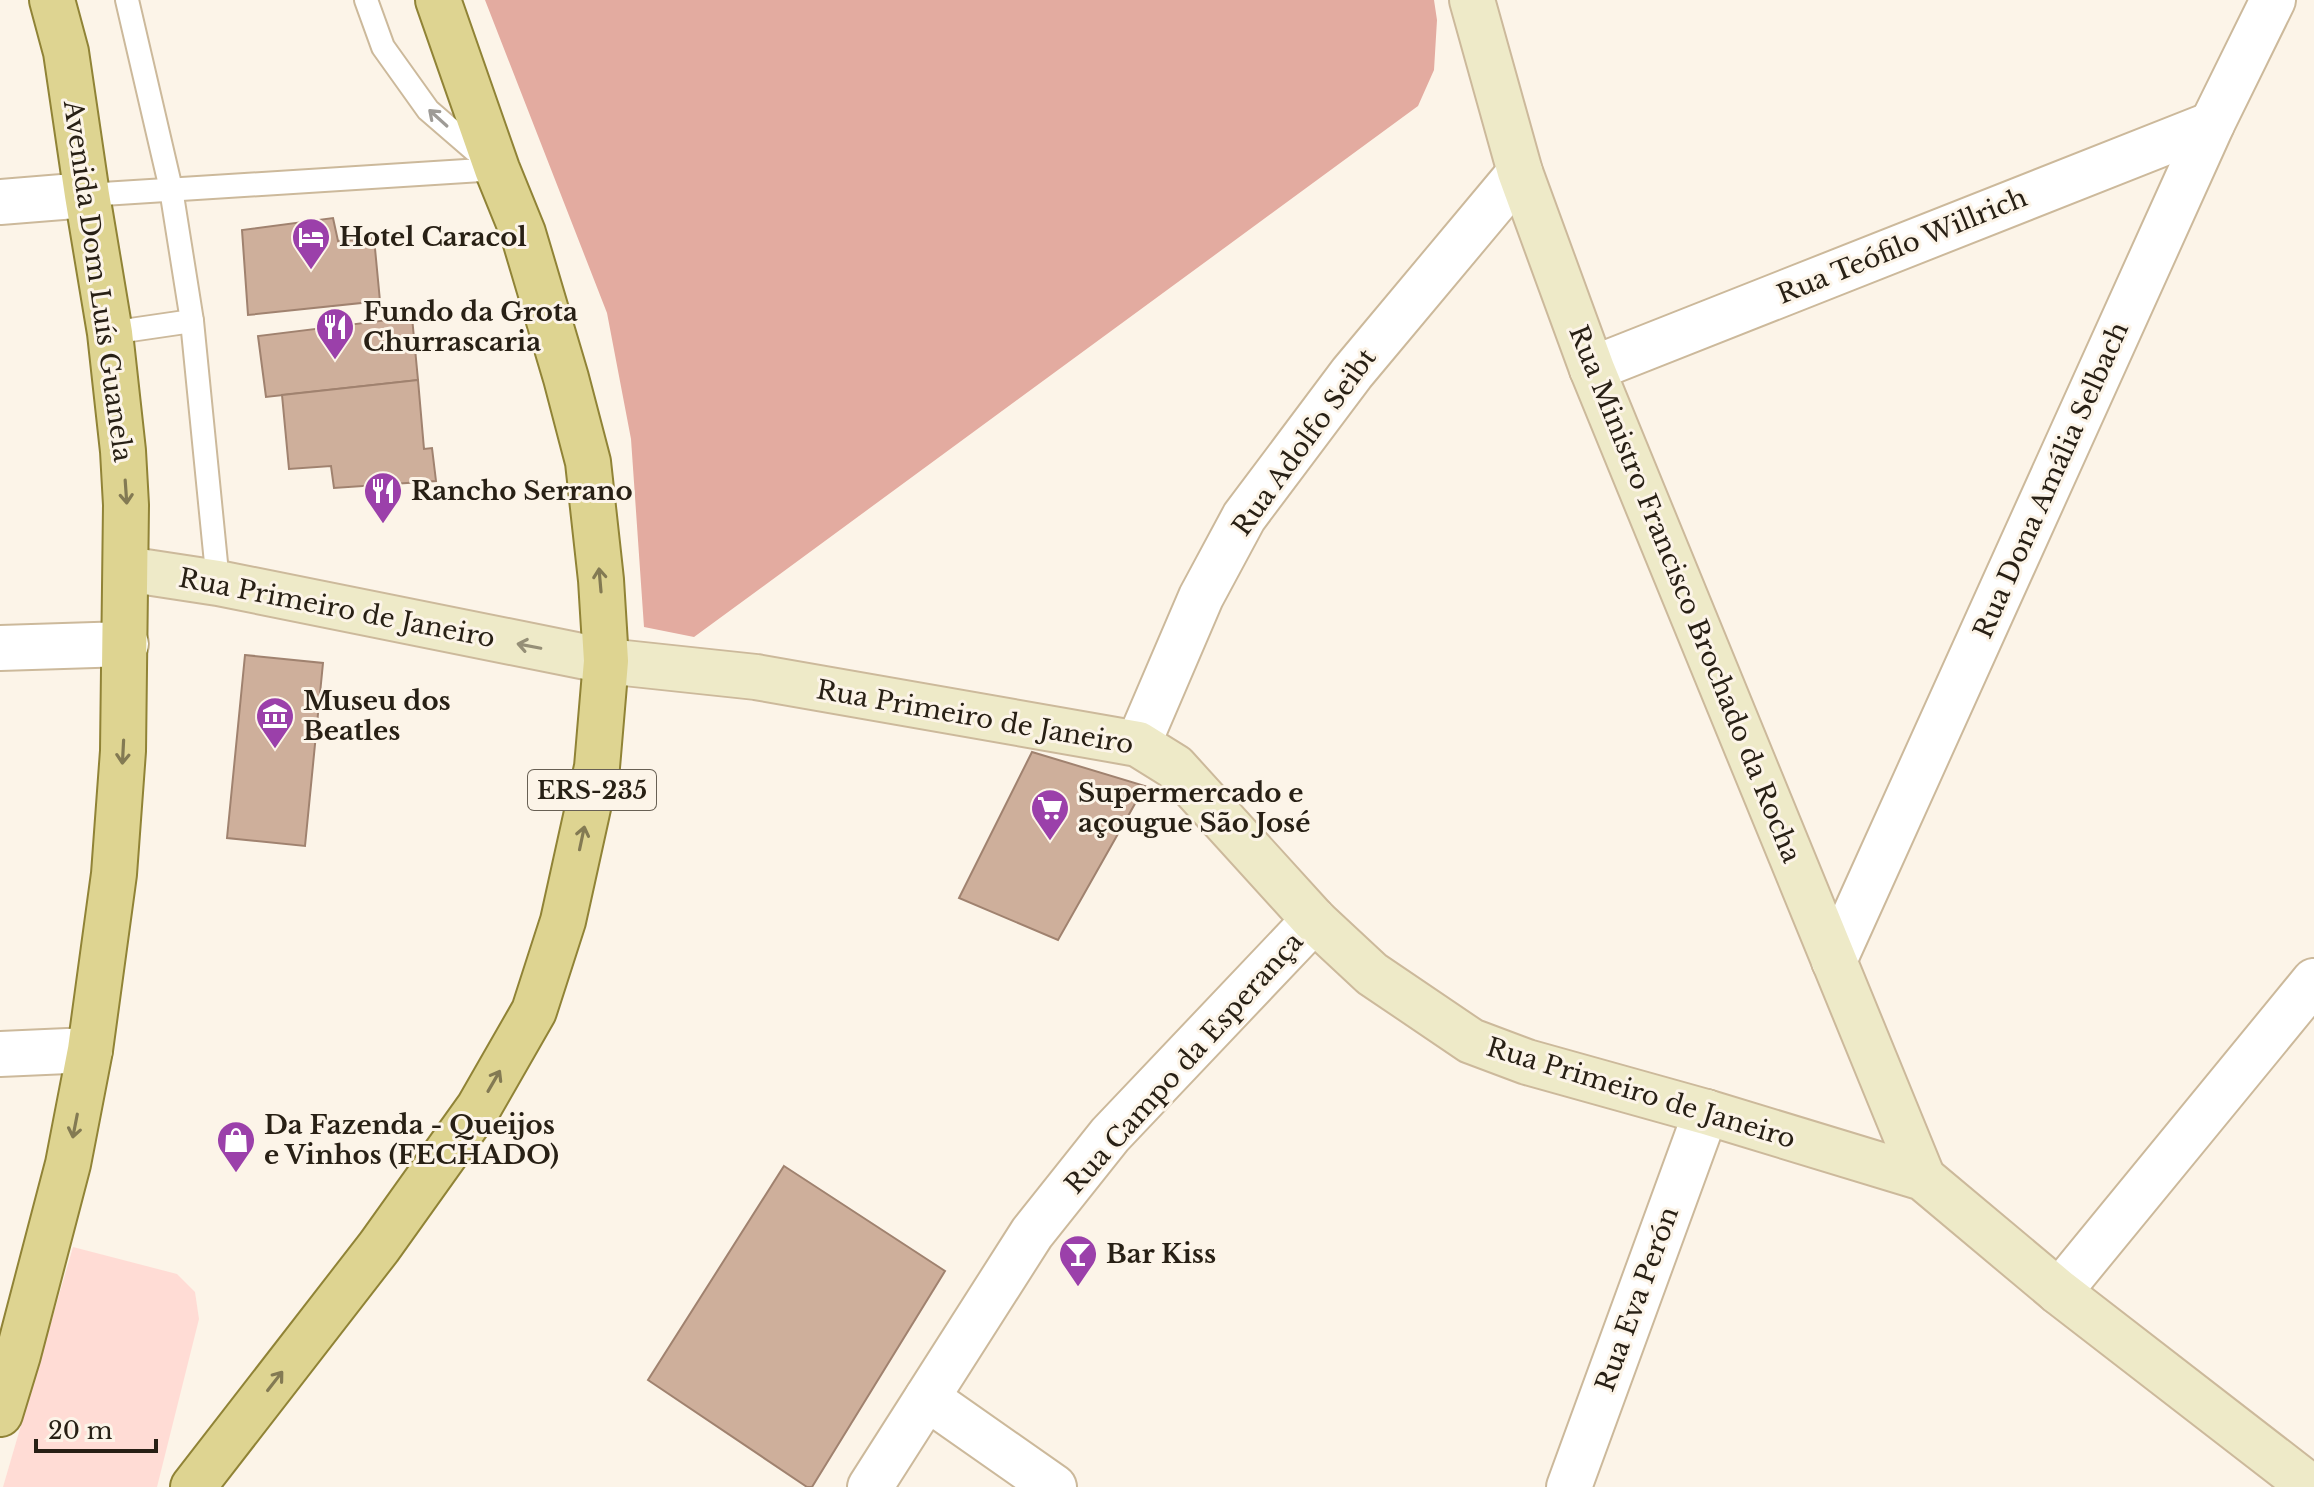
<svg xmlns="http://www.w3.org/2000/svg" width="2314" height="1487" viewBox="0 0 2314 1487" font-family="'Libre Baskerville',serif">
<style>
.green{fill:#ffdcd5}
.forest{fill:#e3aba0}
.building{fill:#ceaf9b;stroke:#a0826f;stroke-width:2}
.lines{fill:none;stroke-linecap:round;stroke-linejoin:round}
.lane-casing{stroke:#ccb99b;stroke-width:26}
.street-casing{stroke:#ccb99b;stroke-width:48}
.secondary-casing{stroke:#ccb99b;stroke-width:48}
.primary-casing{stroke:#908336;stroke-width:48}
.lane{stroke:#fff;stroke-width:22}
.street{stroke:#fff;stroke-width:44}
.secondary{stroke:#eeeac8;stroke-width:44}
.primary{stroke:#ded491;stroke-width:44}
.oneway{stroke:#9e9b96}
.oneway2{stroke:#837a53}
.oneway3{stroke:#958f77}
.labels{text-anchor:middle;dominant-baseline:central;stroke-width:6;stroke-linejoin:round;paint-order:stroke}
.shield{fill:#fcf4e8;stroke:#686054;stroke-width:2}
.shield-label{font-size:24px;font-weight:bold;fill:#282015}
.poi-label{font-size:26px;font-weight:bold;fill:#282015;stroke:#fcf4e8;text-anchor:start}
.street-label{font-size:26px;fill:#282015;stroke:#fcf4e8}
</style>
<rect width="100%" height="100%" fill="#fcf4e8"/>
<polygon class="green" points="73,1247 177,1274 195,1292 199,1319 157,1487 3,1487"/>
<polygon class="forest" points="485,0 1434,0 1437,20 1434,70 1418,106 694,637 644,627 631,439 607,313"/>
<g class="building">
<polygon points="333,218 338,241 374,238 380,301 248,315 242,230"/>
<polygon points="412,317 418,380 266,397 258,336"/>
<polygon points="418,380 424,449 432,448 436,481 334,488 331,466 289,469 282,395"/>
<polygon points="245,655 323,663 305,846 227,838"/>
<polygon points="1032,752 1145,786 1058,940 959,898"/>
<polygon points="784,1166 945,1271 812,1487 807,1487 648,1380"/>
</g>
<g class="lines">
<g class="lane-casing">
<g id="lane">
<polyline points="366,0 383,47 428,110 487,161"/>
<polyline points="87,195 497,169"/>
<polyline points="192,321 218,583"/>
<polyline points="110,333 192,321 171,189 127,0"/>
</g>
</g>
<g class="street-casing">
<g id="street">
<polyline points="0,202 87,195"/>
<polyline points="1592,369 2212,124"/>
<polyline points="0,648 126,644"/>
<polyline points="1138,744 1201,597 1244,517 1352,373 1520,172"/>
<polyline points="1834,961 2212,124 2273,0"/>
<polyline points="0,1054 90,1050"/>
<polyline points="2059,1292 2314,981"/>
<polyline points="927,1398 1054,1487"/>
<polyline points="870,1487 1032,1233 1110,1135 1314,920"/>
<polyline points="1569,1487 1706,1112"/>
</g>
</g>
<g class="secondary-casing">
<g id="secondary">
<polyline points="1472,0 1520,172 1592,369 1923,1178"/>
<polyline points="126,569 218,583 606,661 756,677 1138,744 1175,767 1314,920 1372,974 1471,1041 1527,1062 1706,1112 1923,1178 2059,1292 2311,1487"/>
</g>
</g>
<g class="primary-casing">
<g id="primary">
<polyline points="0,1414 18,1355 68,1164 90,1050 114,874 123,751 126,505 123,451 110,333 87,195 66,52 52,0"/>
<polyline points="193,1487 379,1247 479,1107 534,1011 563,921 597,767 606,661 601,580 588,462 566,378 523,233 497,169 438,0"/>
</g>
</g>
<use href="#lane" class="lane"/>
<use href="#street" class="street"/>
<use href="#secondary" class="secondary"/>
<use href="#primary" class="primary"/>
</g>
<defs><path id="oneway-shaft" d="M-6 0H5M1.5-3L5.5 0L1.5 3" fill="none" stroke-width="1.6" stroke-linecap="round" stroke-linejoin="round" transform="scale(2)"/></defs>
<use class="oneway" href="#oneway-shaft" transform="translate(438 118) rotate(-138)"/>
<g class="oneway2">
<use href="#oneway-shaft" transform="translate(126 492) rotate(86)"/>
<use href="#oneway-shaft" transform="translate(600 580) rotate(-95)"/>
<use href="#oneway-shaft" transform="translate(123 752) rotate(93)"/>
<use href="#oneway-shaft" transform="translate(582 838) rotate(-78)"/>
<use href="#oneway-shaft" transform="translate(494 1081) rotate(-60)"/>
<use href="#oneway-shaft" transform="translate(75 1126) rotate(101)"/>
<use href="#oneway-shaft" transform="translate(275 1381) rotate(-52)"/>
</g>
<use class="oneway3" href="#oneway-shaft" transform="translate(529 646) rotate(-169)"/>
<defs>
<g id="hotel-pin" transform="scale(2)"><path d="M0 17L-7.5 6A9.5 9.5 0 1 1 7.5 6Z" fill="#9b40aa" stroke="#fcf4e8"/><path d="M-6-4.5h1.5V1H6V5H4.5V3h-9V5H-6ZM-4 0a1.8 1.8 0 1 1 3.6 0ZM.5 0V-2.5h3Q6-2.5 6 0Z" fill="#fff"/></g>
<g id="restaurant-pin" transform="scale(2)"><path d="M0 17L-7.5 6A9.5 9.5 0 1 1 7.5 6Z" fill="#9b40aa" stroke="#fcf4e8"/><path d="M-5-6h1v4h1v-4h1v4h1v-4h1v5L-1.5 .5V6h-2V.5L-5-1ZM5-6V6H3V1.5H1.5Q1.5-4 5-6Z" fill="#fff"/></g>
<g id="museum-pin" transform="scale(2)"><path d="M0 17L-7.5 6A9.5 9.5 0 1 1 7.5 6Z" fill="#9b40aa" stroke="#fcf4e8"/><path d="M0-6L6-3V-2H-6V-3ZM-5-1h2V3h-2ZM-1-1h2V3h-2ZM3-1h2V3H3ZM-6 4H6V6H-6Z" fill="#fff"/></g>
<g id="supermarket-pin" transform="scale(2)"><path d="M0 17L-7.5 6A9.5 9.5 0 1 1 7.5 6Z" fill="#9b40aa" stroke="#fcf4e8"/><path d="M-6-5.5h2.5l.6 2H6L4.5 2H-2.5L-4.4-4H-6ZM-1.5 3.2a1.3 1.3 0 1 0 .1 0ZM3 3.2a1.3 1.3 0 1 0 .1 0Z" fill="#fff"/></g>
<g id="shop-pin" transform="scale(2)"><path d="M0 17L-7.5 6A9.5 9.5 0 1 1 7.5 6Z" fill="#9b40aa" stroke="#fcf4e8"/><path d="M-5-2.5h2.3a2.7 3.5 0 0 1 5.4 0H5L5.5 6h-11ZM-1.5-2.5h3a1.5 2.3 0 0 0-3 0Z" fill="#fff"/></g>
<g id="bar-pin" transform="scale(2)"><path d="M0 17L-7.5 6A9.5 9.5 0 1 1 7.5 6Z" fill="#9b40aa" stroke="#fcf4e8"/><path d="M-6-5H6L.8 .8V4.5H3.5V6h-7V4.5H-.8V.8Z" fill="#fff"/></g>
</defs>
<g fill-rule="evenodd">
<use href="#hotel-pin" x="311" y="237"/>
<use href="#restaurant-pin" x="335" y="327"/>
<use href="#restaurant-pin" x="383" y="491"/>
<use href="#museum-pin" x="275" y="716"/>
<use href="#supermarket-pin" x="1050" y="808"/>
<use href="#shop-pin" x="236" y="1140"/>
<use href="#bar-pin" x="1078" y="1254"/>
</g>
<g class="labels">
<rect class="shield" x="528" y="770" width="128" height="40" rx="6"/>
<g class="shield-label">
<text x="592" y="790">ERS-235</text>
</g>
<g class="poi-label">
<text x="339" y="237">Hotel Caracol</text>
<text x="363" y="312">Fundo da Grota<tspan x="363" dy="30">Churrascaria</tspan></text>
<text x="411" y="491">Rancho Serrano</text>
<text x="303" y="701">Museu dos<tspan x="303" dy="30">Beatles</tspan></text>
<text x="1078" y="793">Supermercado e<tspan x="1078" dy="30">açougue São José</tspan></text>
<text x="264" y="1125">Da Fazenda - Queijos<tspan x="264" dy="30">e Vinhos (FECHADO)</tspan></text>
<text x="1106" y="1254">Bar Kiss</text>
</g>
<g class="street-label">
<text transform="translate(1902 246) rotate(-22)">Rua Teófilo Willrich</text>
<text transform="translate(98 281) rotate(82)">Avenida Dom Luís Guanela</text>
<text transform="translate(1304 442) rotate(-54)">Rua Adolfo Seibt</text>
<text transform="translate(2051 480) rotate(-66)">Rua Dona Amália Selbach</text>
<text transform="translate(1685 594) rotate(68)">Rua Ministro Francisco Brochado da Rocha</text>
<text transform="translate(337 608) rotate(11)">Rua Primeiro de Janeiro</text>
<text transform="translate(975 717) rotate(10)">Rua Primeiro de Janeiro</text>
<text transform="translate(1184 1063) rotate(-48)">Rua Campo da Esperança</text>
<text transform="translate(1641 1093) rotate(17)">Rua Primeiro de Janeiro</text>
<text transform="translate(1637 1299) rotate(-70)">Rua Eva Perón</text>
</g>
</g>
<path d="M36 1439v12h120v-12" fill="none" stroke="#282015" stroke-width="4"/>
<text x="48" y="1439" font-size="24" fill="#282015" stroke="#fcf4e8" stroke-width="6" paint-order="stroke">20 m</text>
</svg>
